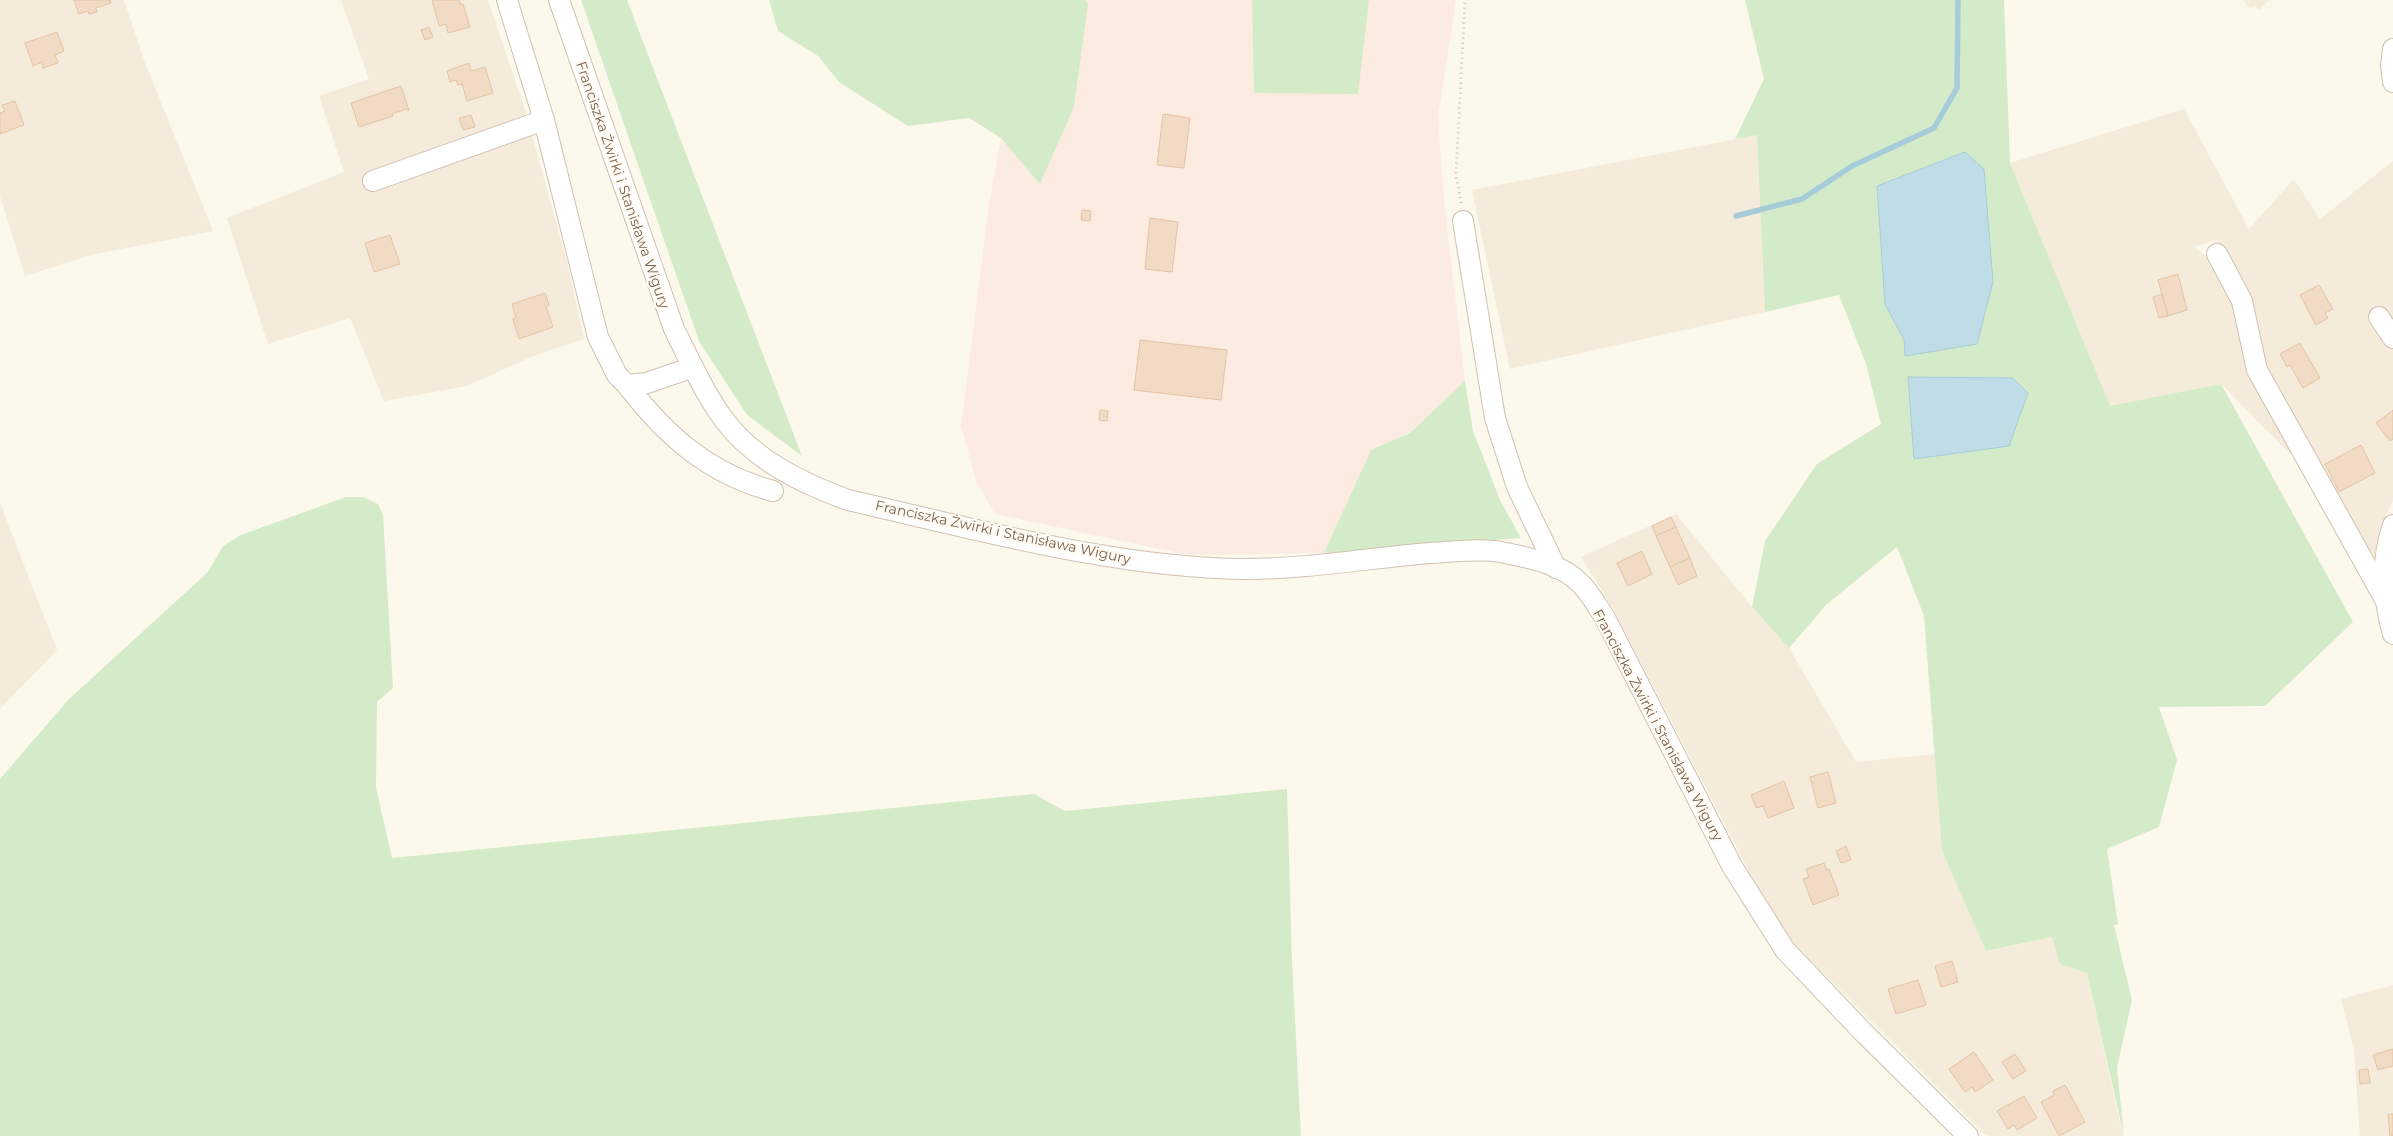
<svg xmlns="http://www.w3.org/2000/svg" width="2393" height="1136" viewBox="0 0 2393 1136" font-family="Montserrat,sans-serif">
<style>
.residential{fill:#f4ebda}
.commercial{fill:#fcebe0}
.green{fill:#d4ebc9}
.water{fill:#c0dde7;stroke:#a6ccd9}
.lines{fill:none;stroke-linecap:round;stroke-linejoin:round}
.stream{stroke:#a6ccd9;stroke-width:5.5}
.building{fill:#f2dbc4;stroke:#e4c3a4}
.minor-casing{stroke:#d0c1b0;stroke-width:22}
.path{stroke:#d8bea6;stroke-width:3;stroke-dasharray:1 4;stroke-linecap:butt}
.minor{stroke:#fff;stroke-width:20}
.labels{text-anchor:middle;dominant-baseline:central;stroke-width:4.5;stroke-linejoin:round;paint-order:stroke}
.street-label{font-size:14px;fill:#79614e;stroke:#fffbf3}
</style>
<rect width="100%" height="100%" fill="#fdf8ec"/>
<g class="residential">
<polygon points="0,0 124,0 145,63 213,231 91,255 25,276 0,196"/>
<polygon points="341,0 488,0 526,113 567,262 584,339 533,356 467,386 384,401 350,318 268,344 227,218 344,172 319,96 369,79"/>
<polygon points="2243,0 2269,0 2259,10 2255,6 2250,8"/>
<polygon points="2184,109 2249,229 2294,179 2320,219 2393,161 2393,501 2386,516 2374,563 2259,365 2247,300 2215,240 2194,247 2218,264 2237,304 2248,364 2313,477 2221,384 2110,407 2010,163"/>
<polygon points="1757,135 1765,312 1510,369 1472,190"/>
<polygon points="0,503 57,650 0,709"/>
<polygon points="1676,514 1752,607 1789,648 1856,762 1935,754 1942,851 1987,951 2052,937 2060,964 2087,973 2123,1136 1989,1136 1983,1133 1779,929 1611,605 1581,557"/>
<polygon points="2393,985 2393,1136 2360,1136 2354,1051 2341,999"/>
</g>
<polygon class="commercial" points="1085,0 1456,0 1438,117 1444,200 1465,381 1410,433 1371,450 1324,553 1189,555 995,514 976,481 961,426 989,205 1001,138 1040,183 1074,107 1088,4"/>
<g class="green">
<polygon points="581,0 627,0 802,456 747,415 699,341"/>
<polygon points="769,0 1085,0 1088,4 1074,107 1040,184 1001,138 969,118 908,126 839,82 818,56 778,31"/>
<polygon points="1252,0 1369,0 1358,94 1254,93"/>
<polygon points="1745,0 2004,0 2010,163 2110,406 2221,384 2353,622 2265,706 2159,707 2177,760 2159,827 2107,849 2118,924 2114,925 2132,1000 2117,1068 2124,1136 2087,973 2060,964 2052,937 1986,951 1942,851 1924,616 1897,547 1826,605 1789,648 1752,607 1765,541 1817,464 1881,424 1866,364 1839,295 1765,312 1757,135 1735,139 1764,79"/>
<polygon points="1465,381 1473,431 1500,500 1521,538 1324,553 1371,450 1410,433"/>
<polygon points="346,497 363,497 378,504 383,515 393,688 377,702 376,788 392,858 1034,794 1065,811 1287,789 1292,960 1301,1136 0,1136 0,779 68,700 208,572 223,546 241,535"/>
</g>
<g class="water">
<polygon points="1965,152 1984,169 1993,282 1977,344 1905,356 1904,340 1885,304 1877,186"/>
<polygon points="1908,377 2013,378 2028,393 2009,446 1914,459"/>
</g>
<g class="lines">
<polyline class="stream" points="1736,216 1802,199 1852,166 1934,128 1957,88 1958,0"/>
</g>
<g class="building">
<polygon points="74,0 110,0 111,3 96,8 97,12 89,14 88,11 79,14"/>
<polygon points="432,0 459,0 461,5 463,4 470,27 448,33 446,24 439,26"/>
<polygon points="429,27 433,37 425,40 421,30"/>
<polygon points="57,32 64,51 55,55 58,63 43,68 42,62 33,66 25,43"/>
<polygon points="469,63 471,71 485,67 493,93 467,101 462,84 458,85 456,80 450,82 447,71"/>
<polygon points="401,86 409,111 406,109 392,114 393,116 359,127 351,103"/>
<polygon points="15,101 24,125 0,134 0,113 5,111 2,105"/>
<polygon points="1163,114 1190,118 1184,168 1157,165"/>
<polygon points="471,115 475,127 463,130 459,118"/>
<polygon points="1082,210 1091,211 1090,221 1081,220"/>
<polygon points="1150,218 1178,222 1172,272 1145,269"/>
<polygon points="390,235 400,264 374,272 365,243"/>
<polygon points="2178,274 2187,310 2168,316 2158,280"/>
<polygon points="2319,285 2333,309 2325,313 2328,318 2316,325 2300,295"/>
<polygon points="545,293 549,305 546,306 553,327 519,339 513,319 516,318 512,304"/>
<polygon points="2162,294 2168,316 2159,318 2153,297"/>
<polygon points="1140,340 1227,350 1221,400 1134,390"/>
<polygon points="2300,343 2320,378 2303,388 2290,365 2287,367 2280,354"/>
<polygon points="1100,410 1108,411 1107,421 1099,420"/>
<polygon points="2393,410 2393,439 2390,441 2376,423"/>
<polygon points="2361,445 2375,473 2339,492 2325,464"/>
<polygon points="1671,517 1676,527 1656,536 1652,526"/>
<polygon points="1676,527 1690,558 1670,567 1656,536"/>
<polygon points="1642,551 1652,574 1628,586 1617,563"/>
<polygon points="1690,558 1697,576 1678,585 1670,567"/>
<polygon points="1828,772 1836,803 1818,808 1810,777"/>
<polygon points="1784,781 1794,808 1768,818 1763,806 1756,808 1751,795"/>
<polygon points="1846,846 1851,860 1841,863 1836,851"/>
<polygon points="1824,863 1827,870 1829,869 1839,895 1813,905 1803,879 1809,877 1806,869"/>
<polygon points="1952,961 1958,982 1941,987 1935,966"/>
<polygon points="1918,980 1926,1005 1896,1014 1888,989"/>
<polygon points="2393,1049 2393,1066 2378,1070 2373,1055"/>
<polygon points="1974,1052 1993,1080 1975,1092 1972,1087 1965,1092 1949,1069"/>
<polygon points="2015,1054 2026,1071 2013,1079 2002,1062"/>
<polygon points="2368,1069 2370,1083 2360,1084 2359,1070"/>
<polygon points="2065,1085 2085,1122 2059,1136 2041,1102 2054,1095 2053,1091"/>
<polygon points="2024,1096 2037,1118 2017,1130 2014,1125 2008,1129 1997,1111"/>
<polygon points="2388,1114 2393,1114 2393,1136 2390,1136"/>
</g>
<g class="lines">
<g class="minor-casing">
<g id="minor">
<polyline points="507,0 544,120"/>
<path d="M559 0 674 329C689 359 703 390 722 417 752 459 801 483 848 500 975 529 1115 568 1245 569 1307 569 1369 558 1430 553 1453 552 1479 548 1501 552 1529 558 1561 563 1581 584 1590 593 1597 606 1604 616L1732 866 1785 950 1862 1031 1968 1136"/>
<polyline points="2393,49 2391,66 2393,82"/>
<polyline points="373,181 544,120 598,337 617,375 627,385 647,383 693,367"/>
<polyline points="1463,221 1495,418 1517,487 1556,568"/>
<polyline points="2217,254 2242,301 2257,370 2387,603"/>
<polyline points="2379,317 2393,338"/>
<path d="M627 385C666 436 709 474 773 491"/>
<path d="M2393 525C2381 560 2383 599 2393 634"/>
</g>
</g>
<polyline class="path" points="1461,203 1456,175 1465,0"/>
<use href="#minor" class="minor"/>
</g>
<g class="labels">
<g class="street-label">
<text transform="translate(623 185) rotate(71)">Franciszka Żwirki i Stanisława Wigury</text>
<text transform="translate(1003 532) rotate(12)">Franciszka Żwirki i Stanisława Wigury</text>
<text transform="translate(1658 725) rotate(62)">Franciszka Żwirki i Stanisława Wigury</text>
</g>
</g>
</svg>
